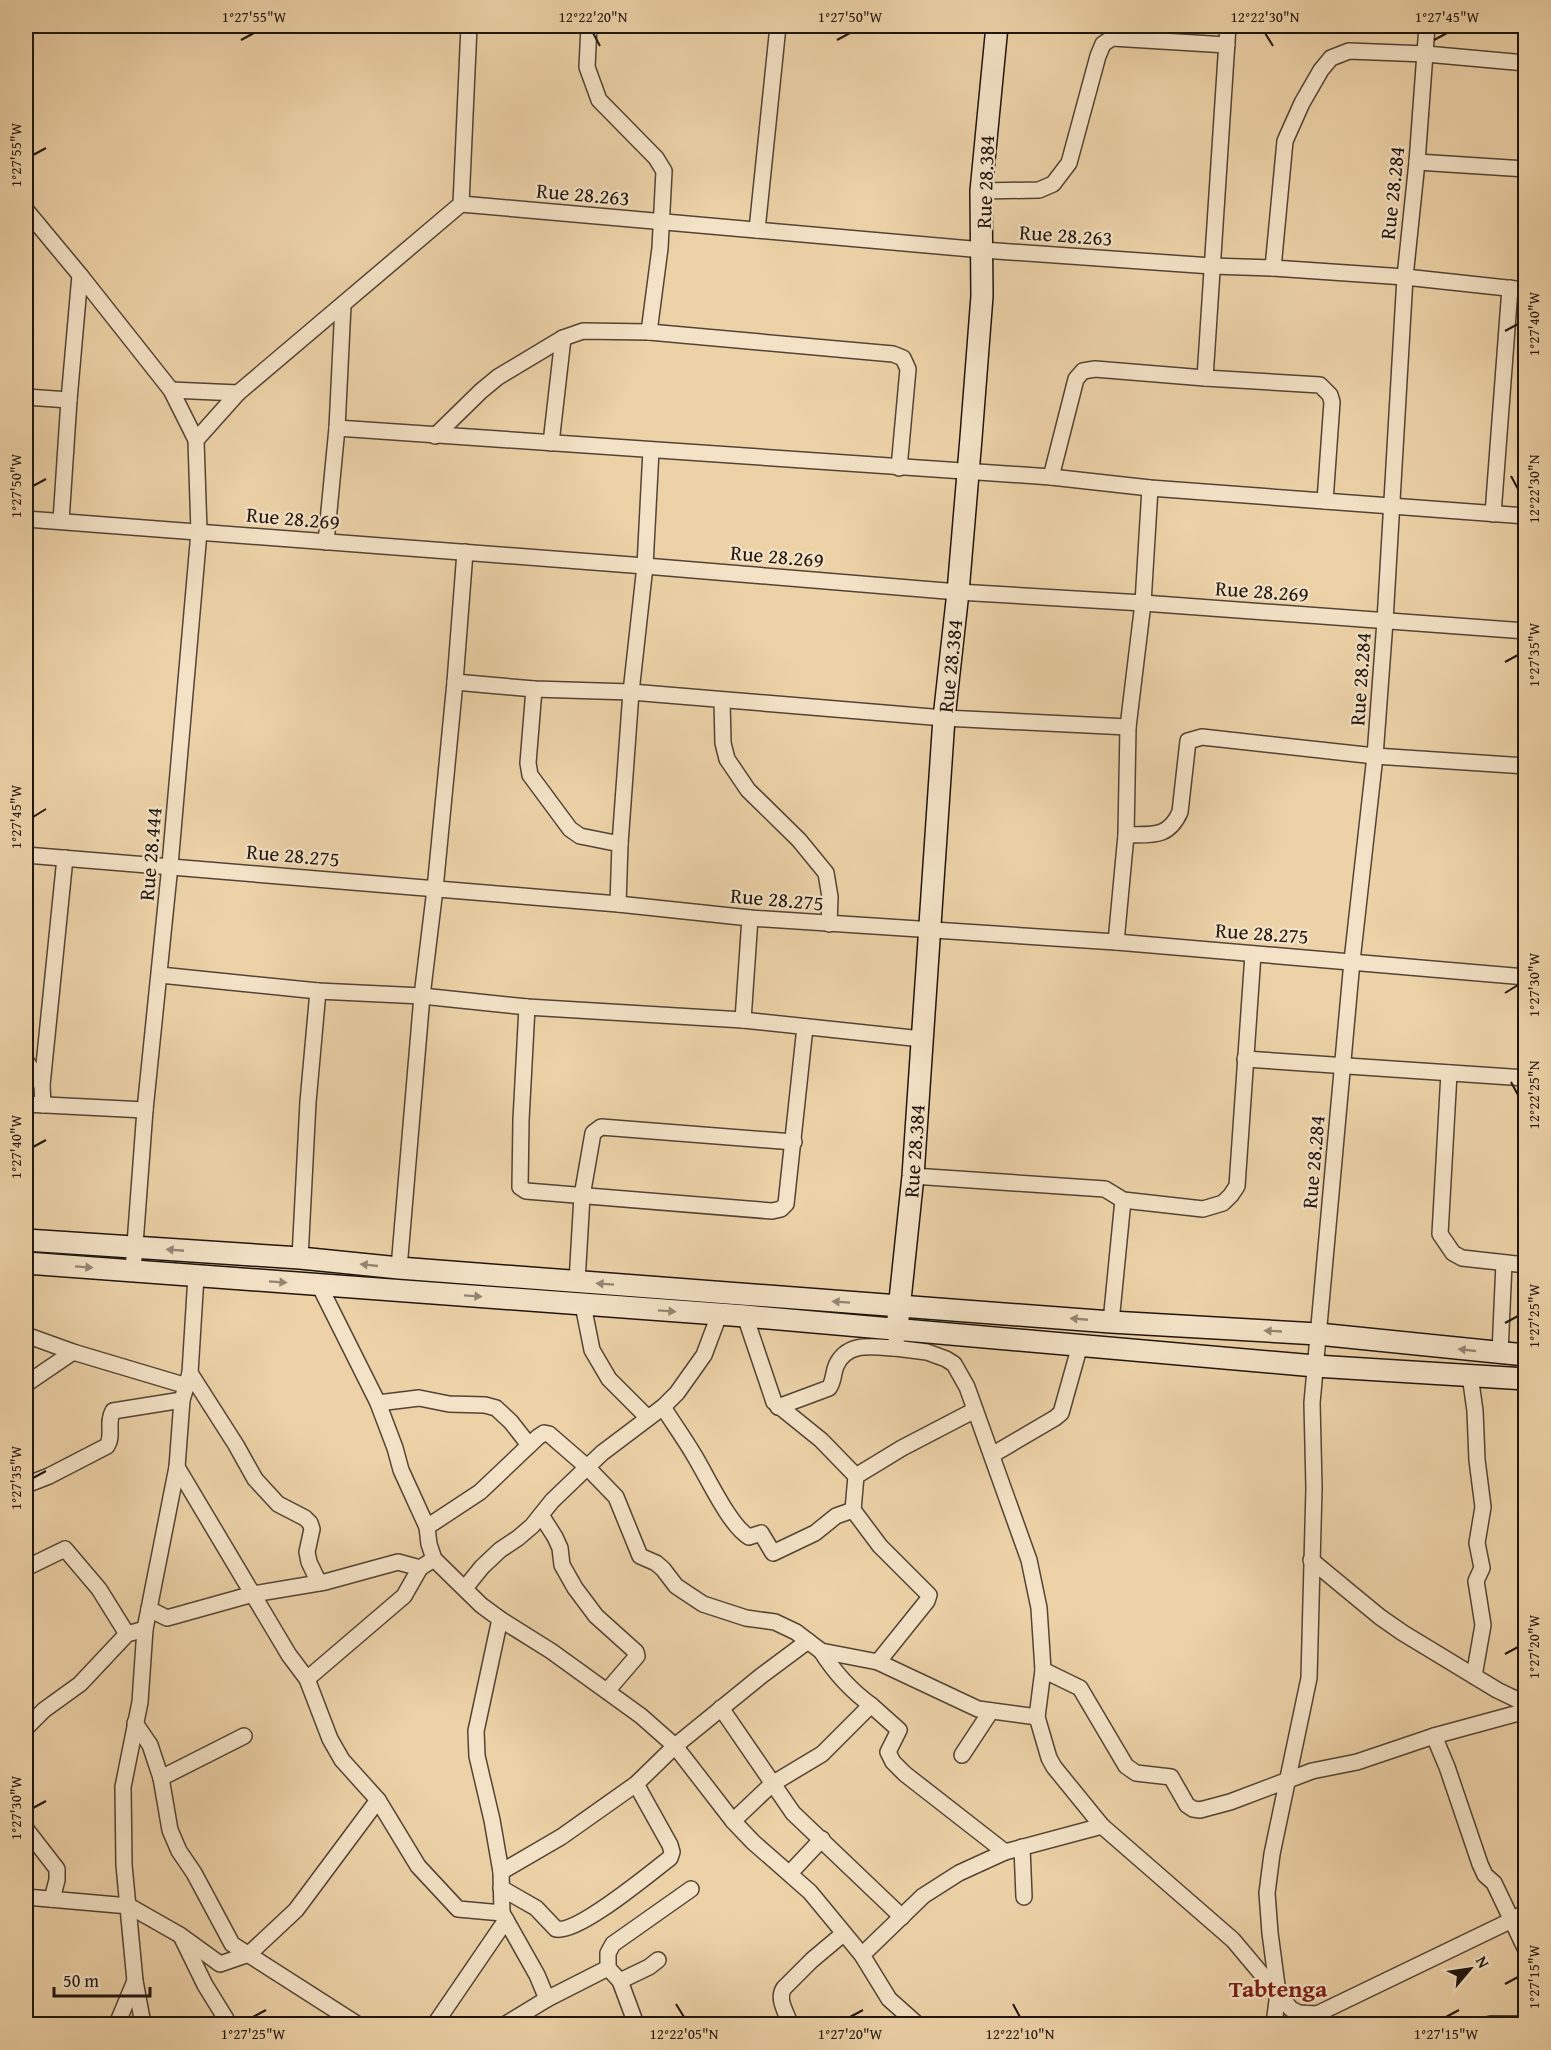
<svg xmlns="http://www.w3.org/2000/svg" width="1551" height="2050" viewBox="0 0 1551 2050" font-family="'Gentium Book Plus',serif">
<style>
.lines{fill:none;stroke-linecap:round;stroke-linejoin:round}
.street-casing{stroke:#534435;stroke-width:18}
.secondary-casing{stroke:#20150f;stroke-width:24}
.street{stroke:#f3e2c6;stroke-width:15}
.secondary{stroke:#f3e2c6;stroke-width:21}
.oneway{fill:#948674}
.ticks{fill:none;stroke:#20150f;stroke-width:2}
.labels{text-anchor:middle;dominant-baseline:central;stroke-width:4.5;stroke-linejoin:round;paint-order:stroke}
.street-label{font-size:21px;fill:#20150f;stroke:#f3e2c6}
.quarter-label{font-size:24px;font-weight:bold;fill:#7a1f14;stroke:#f3e2c6}
.neatline{fill:none;stroke:#20150f;stroke-width:2}
.ticks-label{font-size:15px;text-anchor:middle;fill:#20150f}
</style>
<rect width="100%" height="100%" fill="#edd2a8"/>
<filter id="stains"><feTurbulence type="fractalNoise" baseFrequency=".00333" numOctaves="4"/><feColorMatrix values="0 0 0 0 .2 0 0 0 0 .09 0 0 0 0 .02 0 0 0 .5 -.17"/></filter>
<radialGradient id="worn" r=".72"><stop offset=".6" stop-color="#630" stop-opacity="0"/><stop offset="1" stop-color="#630" stop-opacity=".3"/></radialGradient>
<g class="lines">
<g class="street-casing">
<g id="street">
<polyline points="589,26 587,67 599,100 656,158 664,171 660,248 649,332"/>
<polyline points="1417,162 1526,169"/>
<polyline points="981,191 1039,190 1053,184 1069,163 1098,56 1103,44 1112,38 1227,45"/>
<polyline points="461,204 983,250 1212,266 1273,268 1405,277 1526,290"/>
<polyline points="26,210 80,275 171,390 196,440 199,532 170,865 145,1110 133,1271"/>
<polyline points="757,230 778,26"/>
<polyline points="1273,268 1285,141 1302,103 1321,70 1331,58 1349,51 1426,54 1526,63"/>
<polyline points="1205,378 1228,26"/>
<polyline points="171,390 238,393"/>
<polyline points="26,397 69,400"/>
<polyline points="337,428 1051,477 1150,488 1526,516"/>
<polyline points="435,436 481,391 498,377 563,338 583,331 649,332 893,354 903,358 908,369 899,468"/>
<polyline points="196,440 238,393 461,204 469,26"/>
<polyline points="551,443 563,338"/>
<polyline points="1051,477 1076,379 1083,371 1095,369 1205,378 1320,385 1330,395 1332,402 1325,501"/>
<polyline points="1493,514 1510,288"/>
<polyline points="26,519 645,566 958,592 1143,603 1526,631"/>
<polyline points="61,521 69,400 80,275"/>
<polyline points="326,542 337,428 343,305"/>
<polyline points="455,682 534,689 631,692 944,718 1128,727"/>
<polyline points="534,689 528,763 530,775 570,829 580,836 620,844"/>
<polyline points="722,700 723,743 727,759 748,790 799,840 826,873 830,897 829,924"/>
<path d="M1126 835C1151 834 1168 839 1180 812L1188 741 1202 737 1375 756 1526 766"/>
<polyline points="26,855 618,904 750,918 1116,942 1526,977"/>
<polyline points="618,904 620,844 631,692 645,566 651,450"/>
<polyline points="1116,942 1126,835 1128,727 1143,603 1150,488"/>
<polyline points="160,975 318,991 422,996 527,1007 743,1020 922,1039"/>
<polyline points="527,1007 521,1120 520,1187 526,1191 772,1211 781,1209 786,1204 805,1027"/>
<polyline points="743,1020 750,918"/>
<polyline points="1245,1059 1526,1078"/>
<polyline points="26,1061 42,1085"/>
<polyline points="1449,1073 1440,1234 1453,1253 1462,1258 1526,1265"/>
<polyline points="26,1104 145,1110"/>
<polyline points="43,1105 42,1085 65,858"/>
<polyline points="913,1176 1105,1189 1123,1200 1203,1209 1223,1203 1231,1195 1237,1186 1253,954"/>
<polyline points="300,1258 308,1102 318,991"/>
<polyline points="399,1268 422,996 435,889 455,682 465,552"/>
<polyline points="577,1282 582,1196 593,1133 601,1127 794,1142"/>
<polyline points="319,1285 378,1403 395,1448 401,1470 427,1527 429,1544 434,1559 481,1605 500,1619 551,1651 641,1716 675,1746 733,1821 753,1842 810,1892 862,1955 889,1999 917,2024"/>
<polyline points="583,1305 592,1350 609,1379 648,1418"/>
<polyline points="745,1316 774,1402 821,1440 856,1476"/>
<polyline points="1111,1322 1123,1200"/>
<polyline points="898,1329 895,1348 927,1352 946,1359 954,1364 967,1387 1029,1560 1039,1608 1043,1670 1037,1717 1049,1758 1054,1767 1102,1826 1233,1940 1291,2009 1299,2013 1317,2014 1328,2024"/>
<polyline points="26,1335 73,1352 187,1386"/>
<polyline points="1500,1353 1504,1263"/>
<polyline points="190,1373 236,1445 255,1479 278,1504 305,1518 310,1523 312,1529 307,1552 309,1562 319,1583"/>
<polyline points="1470,1375 1475,1411 1477,1460 1483,1507 1477,1543 1482,1568 1476,1581 1483,1625 1474,1676"/>
<polyline points="26,1384 73,1352"/>
<polyline points="378,1403 419,1398 449,1404 485,1405 496,1408 511,1422 529,1445"/>
<path d="M663 1407C673 1423 684 1438 694 1455 707 1476 729 1525 749 1537L761 1533 773 1553 815 1533 836 1516 853 1510 880 1546 929 1595 927 1601 878 1662"/>
<path d="M778 1407 829 1388C834 1381 833 1373 836 1366 847 1341 873 1347 895 1348"/>
<polyline points="992,1455 1055,1418 1061,1413 1080,1345"/>
<polyline points="177,1467 289,1655 307,1679 330,1739 342,1760 378,1800 418,1866 458,1909 502,1913 506,1920 537,1975 547,1999 506,2024"/>
<path d="M26 1485 49 1476 107 1446C114 1435 106 1423 113 1411L182 1400"/>
<polyline points="853,1510 856,1476 902,1448 975,1410"/>
<polyline points="541,1515 555,1537 560,1548 562,1565 575,1588 596,1616 636,1652 637,1656 607,1691"/>
<polyline points="427,1527 480,1492 538,1437 544,1433 549,1434 587,1467 616,1497 640,1556 656,1563 663,1569 676,1586 703,1604 746,1618 775,1622 796,1632 821,1651 878,1662 978,1709 1037,1717"/>
<polyline points="1311,1560 1380,1617 1403,1633 1497,1690 1526,1704"/>
<polyline points="26,1568 65,1549 99,1589 127,1634"/>
<polyline points="465,1588 482,1567 500,1550 518,1538 532,1526 552,1501 602,1453 663,1407 677,1393 704,1355 719,1315"/>
<polyline points="149,1609 167,1618 253,1594 325,1582 398,1562 420,1568 434,1559"/>
<polyline points="500,1619 476,1731 477,1756 492,1820 501,1872 502,1913"/>
<polyline points="1043,1670 1080,1688 1126,1766 1136,1773 1171,1777 1187,1805 1193,1809 1200,1810 1230,1802 1312,1771 1357,1762 1434,1736 1526,1711"/>
<polyline points="307,1679 404,1596 420,1568"/>
<polyline points="871,1705 899,1730 888,1752 893,1762 905,1774 1005,1852 1102,1826"/>
<polyline points="721,1708 793,1813 902,1917"/>
<polyline points="135,1723 150,1745 161,1778 170,1830 179,1851 194,1873 232,1944 357,2024"/>
<polyline points="26,1728 44,1710 80,1684 127,1634 145,1629"/>
<polyline points="1434,1736 1447,1767 1480,1864 1485,1875 1494,1883 1526,1950"/>
<polyline points="962,1755 991,1711"/>
<polyline points="161,1778 244,1736"/>
<path d="M733 1821 772 1784 822 1754 871 1705C850 1690 835 1673 821 1651"/>
<polyline points="26,1829 57,1869 57,1880 52,1899"/>
<polyline points="1022,1847 1024,1897"/>
<polyline points="501,1872 561,1837 636,1784 675,1746 761,1676 808,1641"/>
<polyline points="790,1873 822,1839"/>
<path d="M501 1888 536 1908 556 1929C578 1934 650 1873 670 1858L672 1852 670 1845 636 1784"/>
<polyline points="26,1897 129,1906 180,1935 220,1964 249,1954 296,1910 378,1800"/>
<polyline points="182,1938 205,1985 226,2019 223,2024"/>
<polyline points="862,1955 923,1896 959,1873 1005,1852"/>
<polyline points="608,1968 620,1981 649,1967 658,1960"/>
<polyline points="620,1981 636,2024"/>
<polyline points="547,1999 608,1968 608,1953 613,1944 691,1889"/>
<polyline points="1317,2014 1512,1920 1526,1912"/>
<polyline points="117,2024 135,1981"/>
<polyline points="143,2024 135,1981 124,1865 123,1787 140,1702 145,1629 177,1467 182,1400 190,1373 196,1276"/>
<polyline points="435,2024 506,1920"/>
<path d="M788 2024 789 2021C785 2010 777 1998 784 1988L812 1960 843 1934"/>
<polyline points="1274,2024 1278,1993 1270,1933 1267,1893 1272,1854 1309,1678 1314,1488 1312,1403 1352,961 1375,756 1385,621 1405,277 1417,162 1427,26"/>
<polyline points="1490,2024 1526,2024"/>
</g>
</g>
<g class="secondary-casing">
<g id="secondary">
<polyline points="26,1240 300,1258 399,1268 1111,1322 1318,1334 1526,1355"/>
<polyline points="26,1263 745,1316 1315,1366 1526,1379"/>
<polyline points="898,1319 913,1176 944,718 958,592 971,438 982,296 981,191 997,26"/>
</g>
</g>
<use href="#street" class="street"/>
<use href="#secondary" class="secondary"/>
</g>
<defs><path id="oneway-solid" d="M-6-.8H1V-3.2L6.5 0L1 3.2V.8H-6Z" transform="scale(1.5)"/></defs>
<g class="oneway">
<use href="#oneway-solid" transform="translate(175 1250) rotate(-175)"/>
<use href="#oneway-solid" transform="translate(369 1265) rotate(-174)"/>
<use href="#oneway-solid" transform="translate(84 1267) rotate(4)"/>
<use href="#oneway-solid" transform="translate(278 1282) rotate(4)"/>
<use href="#oneway-solid" transform="translate(605 1284) rotate(-176)"/>
<use href="#oneway-solid" transform="translate(473 1296) rotate(4)"/>
<use href="#oneway-solid" transform="translate(841 1302) rotate(-176)"/>
<use href="#oneway-solid" transform="translate(667 1311) rotate(4)"/>
<use href="#oneway-solid" transform="translate(1079 1319) rotate(-175)"/>
<use href="#oneway-solid" transform="translate(1273 1331) rotate(-177)"/>
<use href="#oneway-solid" transform="translate(1467 1350) rotate(-174)"/>
</g>
<path class="ticks" d="M593 33 600 46M1265 33 1273 46M241 40 254 33M837 40 850 33M1434 40 1447 33M33 155 46 148M1505 331 1518 324M1511 476 1518 489M33 486 46 479M1505 662 1518 655M33 817 46 809M1505 993 1518 985M1511 1082 1518 1095M33 1147 46 1140M1505 1323 1518 1316M33 1478 46 1471M1505 1654 1518 1647M33 1808 46 1801M1505 1984 1518 1977M676 2004 684 2017M1013 2004 1020 2017M253 2017 266 2010M850 2017 863 2010M1446 2017 1459 2010"/>
<g class="labels">
<g class="street-label">
<text transform="translate(985 182) rotate(-88)">Rue 28.384</text>
<text transform="translate(1392 193) rotate(-84)">Rue 28.284</text>
<text transform="translate(583 194) rotate(5)">Rue 28.263</text>
<text transform="translate(1066 235) rotate(4)">Rue 28.263</text>
<text transform="translate(293 518) rotate(5)">Rue 28.269</text>
<text transform="translate(777 556) rotate(5)">Rue 28.269</text>
<text transform="translate(1262 591) rotate(4)">Rue 28.269</text>
<text transform="translate(950 666) rotate(-84)">Rue 28.384</text>
<text transform="translate(1360 679) rotate(-86)">Rue 28.284</text>
<text transform="translate(150 854) rotate(-85)">Rue 28.444</text>
<text transform="translate(293 855) rotate(5)">Rue 28.275</text>
<text transform="translate(777 899) rotate(5)">Rue 28.275</text>
<text transform="translate(1262 933) rotate(4)">Rue 28.275</text>
<text transform="translate(914 1151) rotate(-86)">Rue 28.384</text>
<text transform="translate(1313 1162) rotate(-85)">Rue 28.284</text>
</g>
<g class="quarter-label">
<text x="1278" y="1988">Tabtenga</text>
</g>
</g>
<rect width="1551" height="2050" fill="none" stroke="#edd2a8" stroke-width="66"/>
<g transform="translate(1470 1969) rotate(61)" stroke="#f3e2c6" stroke-width="4.5" paint-order="stroke">
<path d="M0-4.5L10 22L0 15L-10 22Z" fill="#20150f"/>
<text y="-9" font-size="16" font-weight="bold" text-anchor="middle" fill="#20150f">N</text>
</g>
<path d="M54 1987v9h96v-9" fill="none" stroke="#20150f" stroke-width="3"/>
<text x="63" y="1987" font-size="18" fill="#20150f" stroke="#f3e2c6" stroke-width="4.5" paint-order="stroke">50 m</text>
<rect x="33" y="33" width="1485" height="1984" class="neatline"/>
<g class="ticks-label">
<text x="254" y="22">1°27'55"W</text>
<text x="593" y="22">12°22'20"N</text>
<text x="850" y="22">1°27'50"W</text>
<text x="1265" y="22">12°22'30"N</text>
<text x="1447" y="22">1°27'45"W</text>
<text transform="translate(16 155) rotate(-90)" y="5">1°27'55"W</text>
<text transform="translate(1534 324) rotate(-90)" y="5">1°27'40"W</text>
<text transform="translate(16 486) rotate(-90)" y="5">1°27'50"W</text>
<text transform="translate(1534 489) rotate(-90)" y="5">12°22'30"N</text>
<text transform="translate(1534 655) rotate(-90)" y="5">1°27'35"W</text>
<text transform="translate(16 817) rotate(-90)" y="5">1°27'45"W</text>
<text transform="translate(1534 985) rotate(-90)" y="5">1°27'30"W</text>
<text transform="translate(1534 1095) rotate(-90)" y="5">12°22'25"N</text>
<text transform="translate(16 1147) rotate(-90)" y="5">1°27'40"W</text>
<text transform="translate(1534 1316) rotate(-90)" y="5">1°27'25"W</text>
<text transform="translate(16 1478) rotate(-90)" y="5">1°27'35"W</text>
<text transform="translate(1534 1647) rotate(-90)" y="5">1°27'20"W</text>
<text transform="translate(16 1808) rotate(-90)" y="5">1°27'30"W</text>
<text transform="translate(1534 1977) rotate(-90)" y="5">1°27'15"W</text>
<text x="253" y="2039">1°27'25"W</text>
<text x="684" y="2039">12°22'05"N</text>
<text x="850" y="2039">1°27'20"W</text>
<text x="1020" y="2039">12°22'10"N</text>
<text x="1446" y="2039">1°27'15"W</text>
</g>
<rect width="100%" height="100%" filter="url(#stains)"/>
<rect width="100%" height="100%" fill="url(#worn)"/>
</svg>
